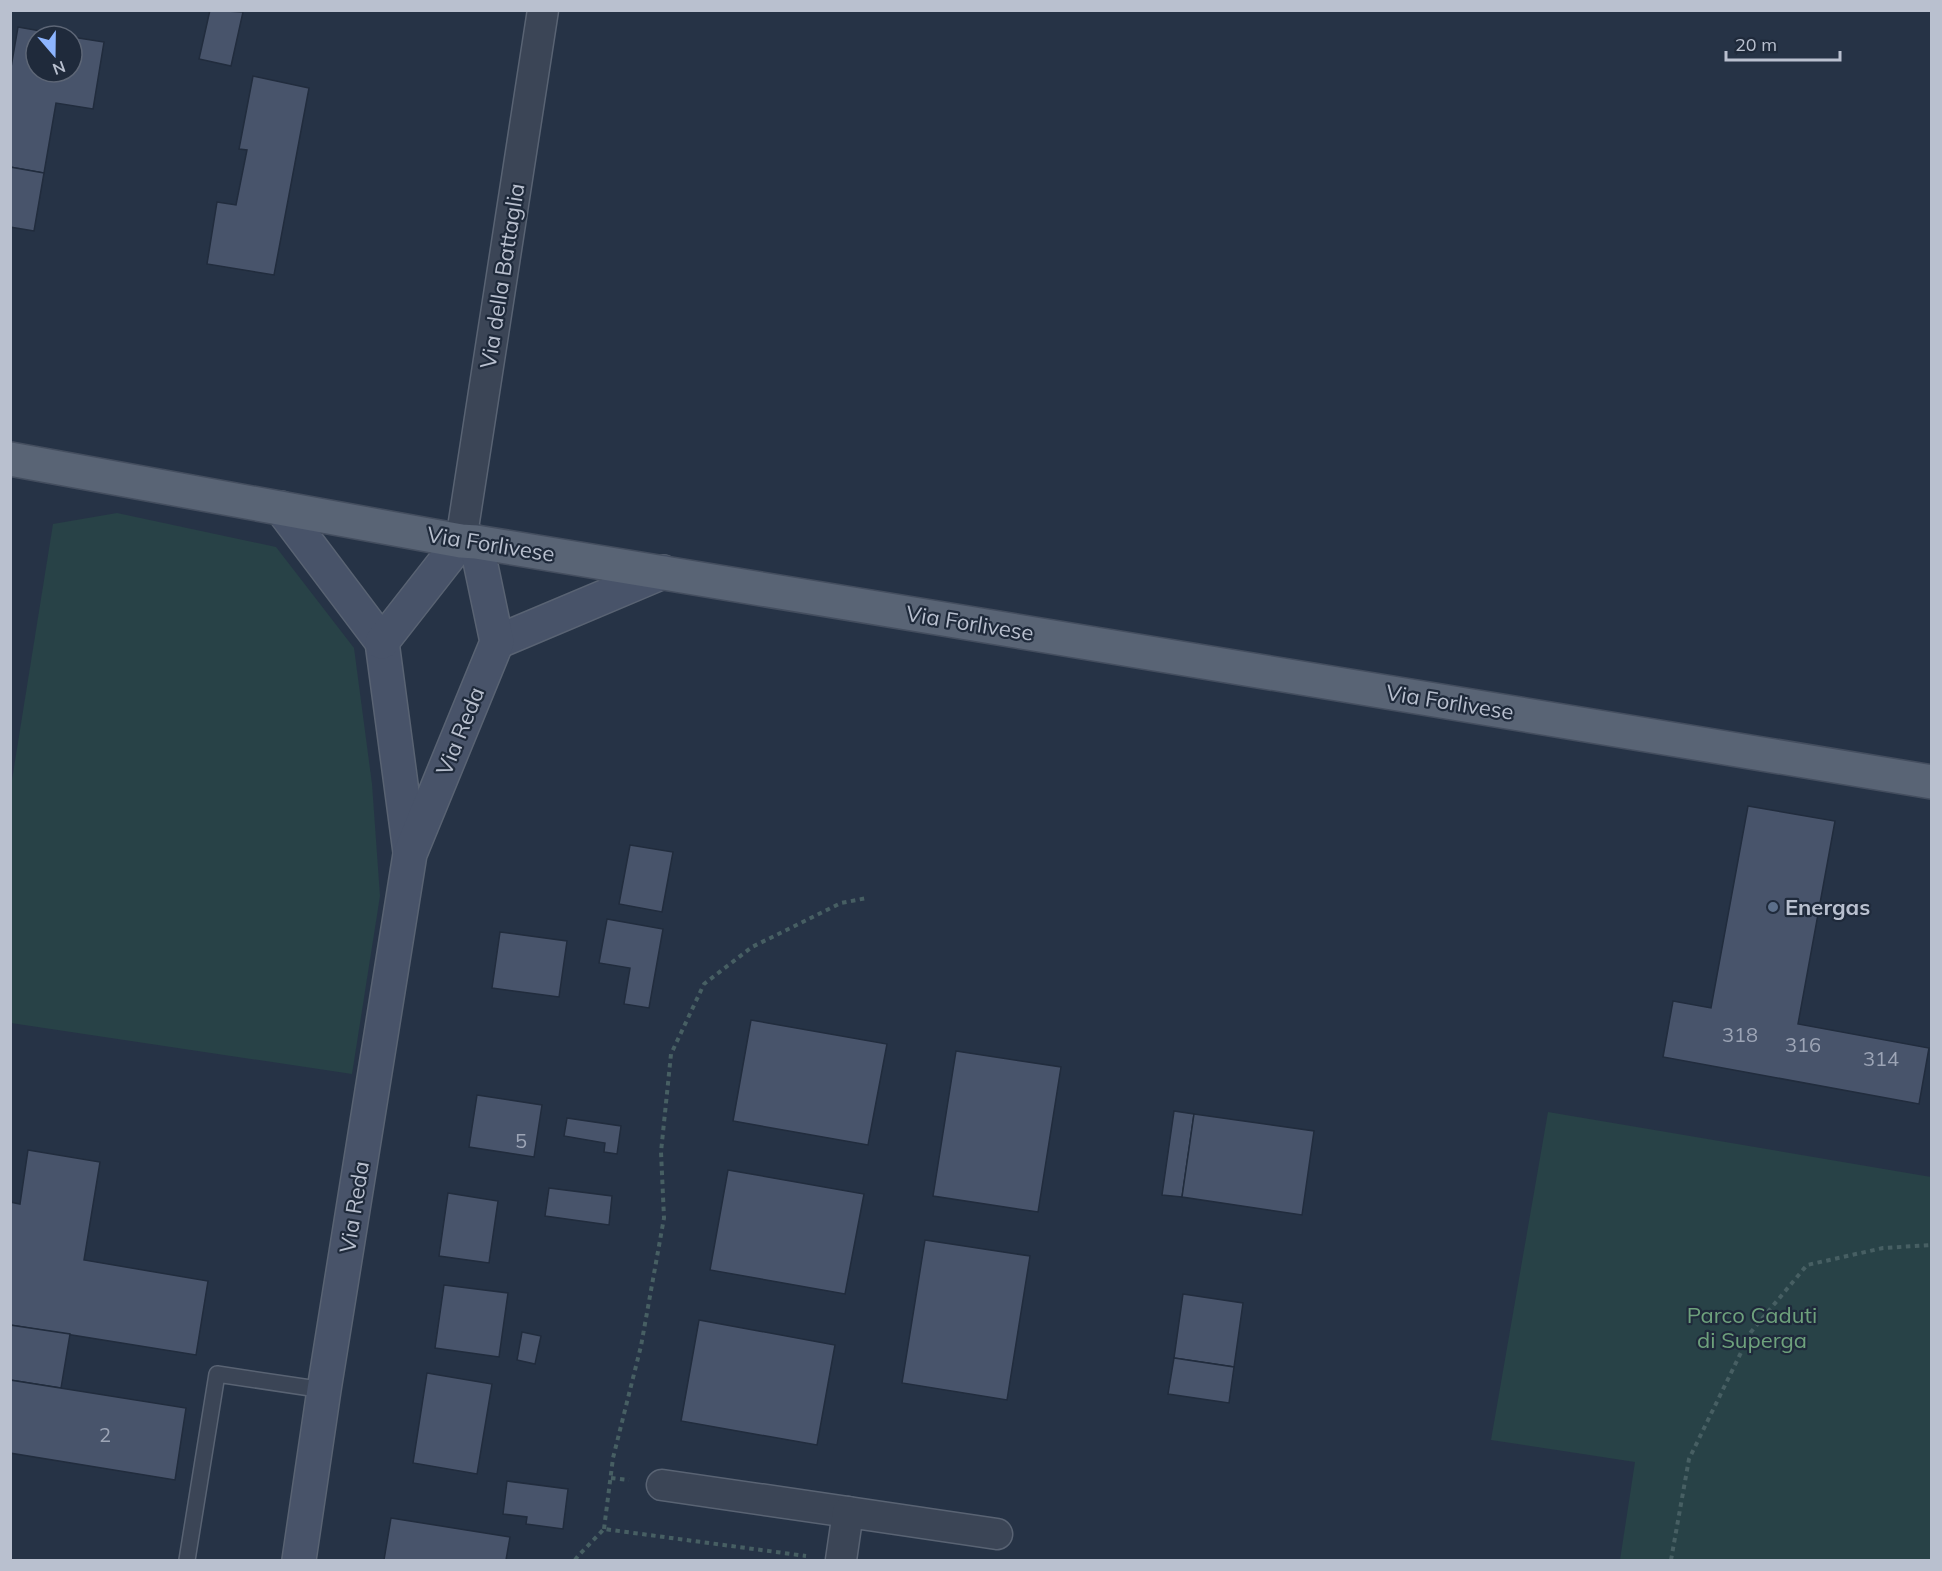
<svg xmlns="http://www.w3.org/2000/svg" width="1942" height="1571" viewBox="0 0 1942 1571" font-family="Mulish,sans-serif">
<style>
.green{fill:#284247}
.building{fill:#48546b;stroke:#212c3d;stroke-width:1.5}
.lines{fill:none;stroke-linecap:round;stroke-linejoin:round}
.lane-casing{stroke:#596373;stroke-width:18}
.street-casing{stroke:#596373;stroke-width:33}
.secondary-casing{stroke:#596373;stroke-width:36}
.primary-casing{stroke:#444e5f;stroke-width:36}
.path{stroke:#475f63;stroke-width:4;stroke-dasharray:4.5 4.5;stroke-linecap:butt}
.lane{stroke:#3b4556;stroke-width:15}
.street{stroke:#3b4556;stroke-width:30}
.secondary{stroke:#485369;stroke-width:33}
.primary{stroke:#596475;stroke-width:33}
.service-dot{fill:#5c6f8a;stroke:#1f2a3b;stroke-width:2}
.labels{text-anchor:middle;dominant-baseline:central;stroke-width:4.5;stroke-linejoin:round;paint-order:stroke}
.number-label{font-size:20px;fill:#9da5b6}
.street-label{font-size:22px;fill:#b9c0cf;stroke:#1f2a3b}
.poi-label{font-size:22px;font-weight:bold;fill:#b9c0cf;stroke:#1f2a3b;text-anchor:start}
.park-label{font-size:22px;fill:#6ea17c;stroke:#1f2a3b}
</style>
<rect width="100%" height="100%" fill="#263346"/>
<g class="green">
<polygon points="117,513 276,547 354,648 372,784 380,896 352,1074 11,1023 11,786 53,524"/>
<polygon points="1548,1112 1931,1177 1931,1560 1620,1560 1635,1462 1491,1440"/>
</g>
<g class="building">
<polygon points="210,10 243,12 231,66 199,59"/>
<polygon points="18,27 69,36 36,36 36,72 72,72 72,37 104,42 93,109 56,103 44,173 10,167 10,73"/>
<polygon points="253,76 309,88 274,275 207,264 217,202 236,205 247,150 239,149"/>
<polygon points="10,167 44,173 34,231 10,227"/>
<polygon points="1748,806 1835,821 1798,1024 1929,1048 1919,1104 1663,1057 1673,1001 1711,1008"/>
<polygon points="630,845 673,852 662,912 619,904"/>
<polygon points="607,919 663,929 649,1008 624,1004 630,968 599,963"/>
<polygon points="500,932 567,941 559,997 492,988"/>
<polygon points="751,1020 887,1044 868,1145 733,1121"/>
<polygon points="956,1051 1061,1067 1038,1212 933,1196"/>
<polygon points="477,1095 542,1105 534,1157 469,1147"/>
<polygon points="1174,1111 1194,1114 1182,1197 1162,1195"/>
<polygon points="1194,1114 1314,1131 1302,1215 1182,1197"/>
<polygon points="567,1118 621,1126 617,1154 604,1152 605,1143 564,1136"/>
<polygon points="28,1150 100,1162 84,1260 208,1281 196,1355 10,1325 10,1202 20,1204"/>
<polygon points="728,1170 864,1194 845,1294 710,1270"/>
<polygon points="549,1188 612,1196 609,1225 545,1216"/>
<polygon points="448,1193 498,1201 489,1263 439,1256"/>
<polygon points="925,1240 1030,1256 1007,1400 902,1383"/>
<polygon points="444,1285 508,1293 499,1357 435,1348"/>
<polygon points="1183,1294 1243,1303 1234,1367 1174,1358"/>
<polygon points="699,1320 835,1345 817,1445 681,1421"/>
<polygon points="10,1325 70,1334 61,1388 10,1380"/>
<polygon points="522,1332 541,1336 535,1364 517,1360"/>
<polygon points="1174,1358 1234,1367 1229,1403 1168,1394"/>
<polygon points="427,1373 492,1384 477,1474 413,1463"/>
<polygon points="10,1380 186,1408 175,1480 10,1453"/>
<polygon points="507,1481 568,1489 563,1529 526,1524 527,1517 503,1514"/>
<polygon points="391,1518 510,1537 506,1560 384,1560"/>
</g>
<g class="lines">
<g class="lane-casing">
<polyline id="lane" points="187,1560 217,1374 324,1390"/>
</g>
<g class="street-casing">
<g id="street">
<polyline points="461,541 543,10"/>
<polyline points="662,1485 848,1512"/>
<polyline points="841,1560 848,1512 997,1534"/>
</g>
</g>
<g class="secondary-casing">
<g id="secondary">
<polyline points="281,508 382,642 410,852"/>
<polyline points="382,642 461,541"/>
<polyline points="497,642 663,572"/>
<polyline points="299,1560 324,1390 410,854 497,642 476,542"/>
</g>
</g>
<g class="primary-casing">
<polyline id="primary" points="10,459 461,541 476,542 1932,782"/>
</g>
<g class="path">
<polyline points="611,1478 629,1480"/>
<polyline points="604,1529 613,1458 641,1346 664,1218 661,1152 671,1054 704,984 752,947 841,903 867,898"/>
<polyline points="575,1560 578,1556 604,1529 806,1556"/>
<polyline points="1671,1560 1689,1459 1751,1332 1807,1265 1883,1248 1932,1245"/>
</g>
<use href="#lane" class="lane"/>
<use href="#street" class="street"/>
<use href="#secondary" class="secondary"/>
<use href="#primary" class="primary"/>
</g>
<circle class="service-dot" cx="1773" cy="907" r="6"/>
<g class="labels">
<g class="number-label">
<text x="1740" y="1034">318</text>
<text x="1803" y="1044">316</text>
<text x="1881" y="1058">314</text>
<text x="521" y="1140">5</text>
<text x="105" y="1434">2</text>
</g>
<g class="street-label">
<text transform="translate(502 276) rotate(-81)">Via della Battaglia</text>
<text transform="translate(491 544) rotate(9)">Via Forlivese</text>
<text transform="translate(970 623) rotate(9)">Via Forlivese</text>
<text transform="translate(1450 702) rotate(9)">Via Forlivese</text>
<text transform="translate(460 731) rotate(-68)">Via Reda</text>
<text transform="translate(354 1207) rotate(-81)">Via Reda</text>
</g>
<g class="poi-label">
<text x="1785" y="907">Energas</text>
</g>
<g class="park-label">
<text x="1752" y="1315">Parco Caduti<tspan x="1752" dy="25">di Superga</tspan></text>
</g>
</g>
<rect width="1942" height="1571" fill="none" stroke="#b9c0cf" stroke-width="24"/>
<g transform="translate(54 54) rotate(160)"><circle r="28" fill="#1f2a3b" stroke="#5d6676" stroke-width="1.5"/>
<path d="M0-4.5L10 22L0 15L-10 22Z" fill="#8db5ff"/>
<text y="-9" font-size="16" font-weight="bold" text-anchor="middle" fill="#b9c0cf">N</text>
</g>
<path d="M1726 51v9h114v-9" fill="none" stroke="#b9c0cf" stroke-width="3"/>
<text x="1735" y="51" font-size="18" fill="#b9c0cf" stroke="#1f2a3b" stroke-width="4.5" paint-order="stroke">20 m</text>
</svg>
